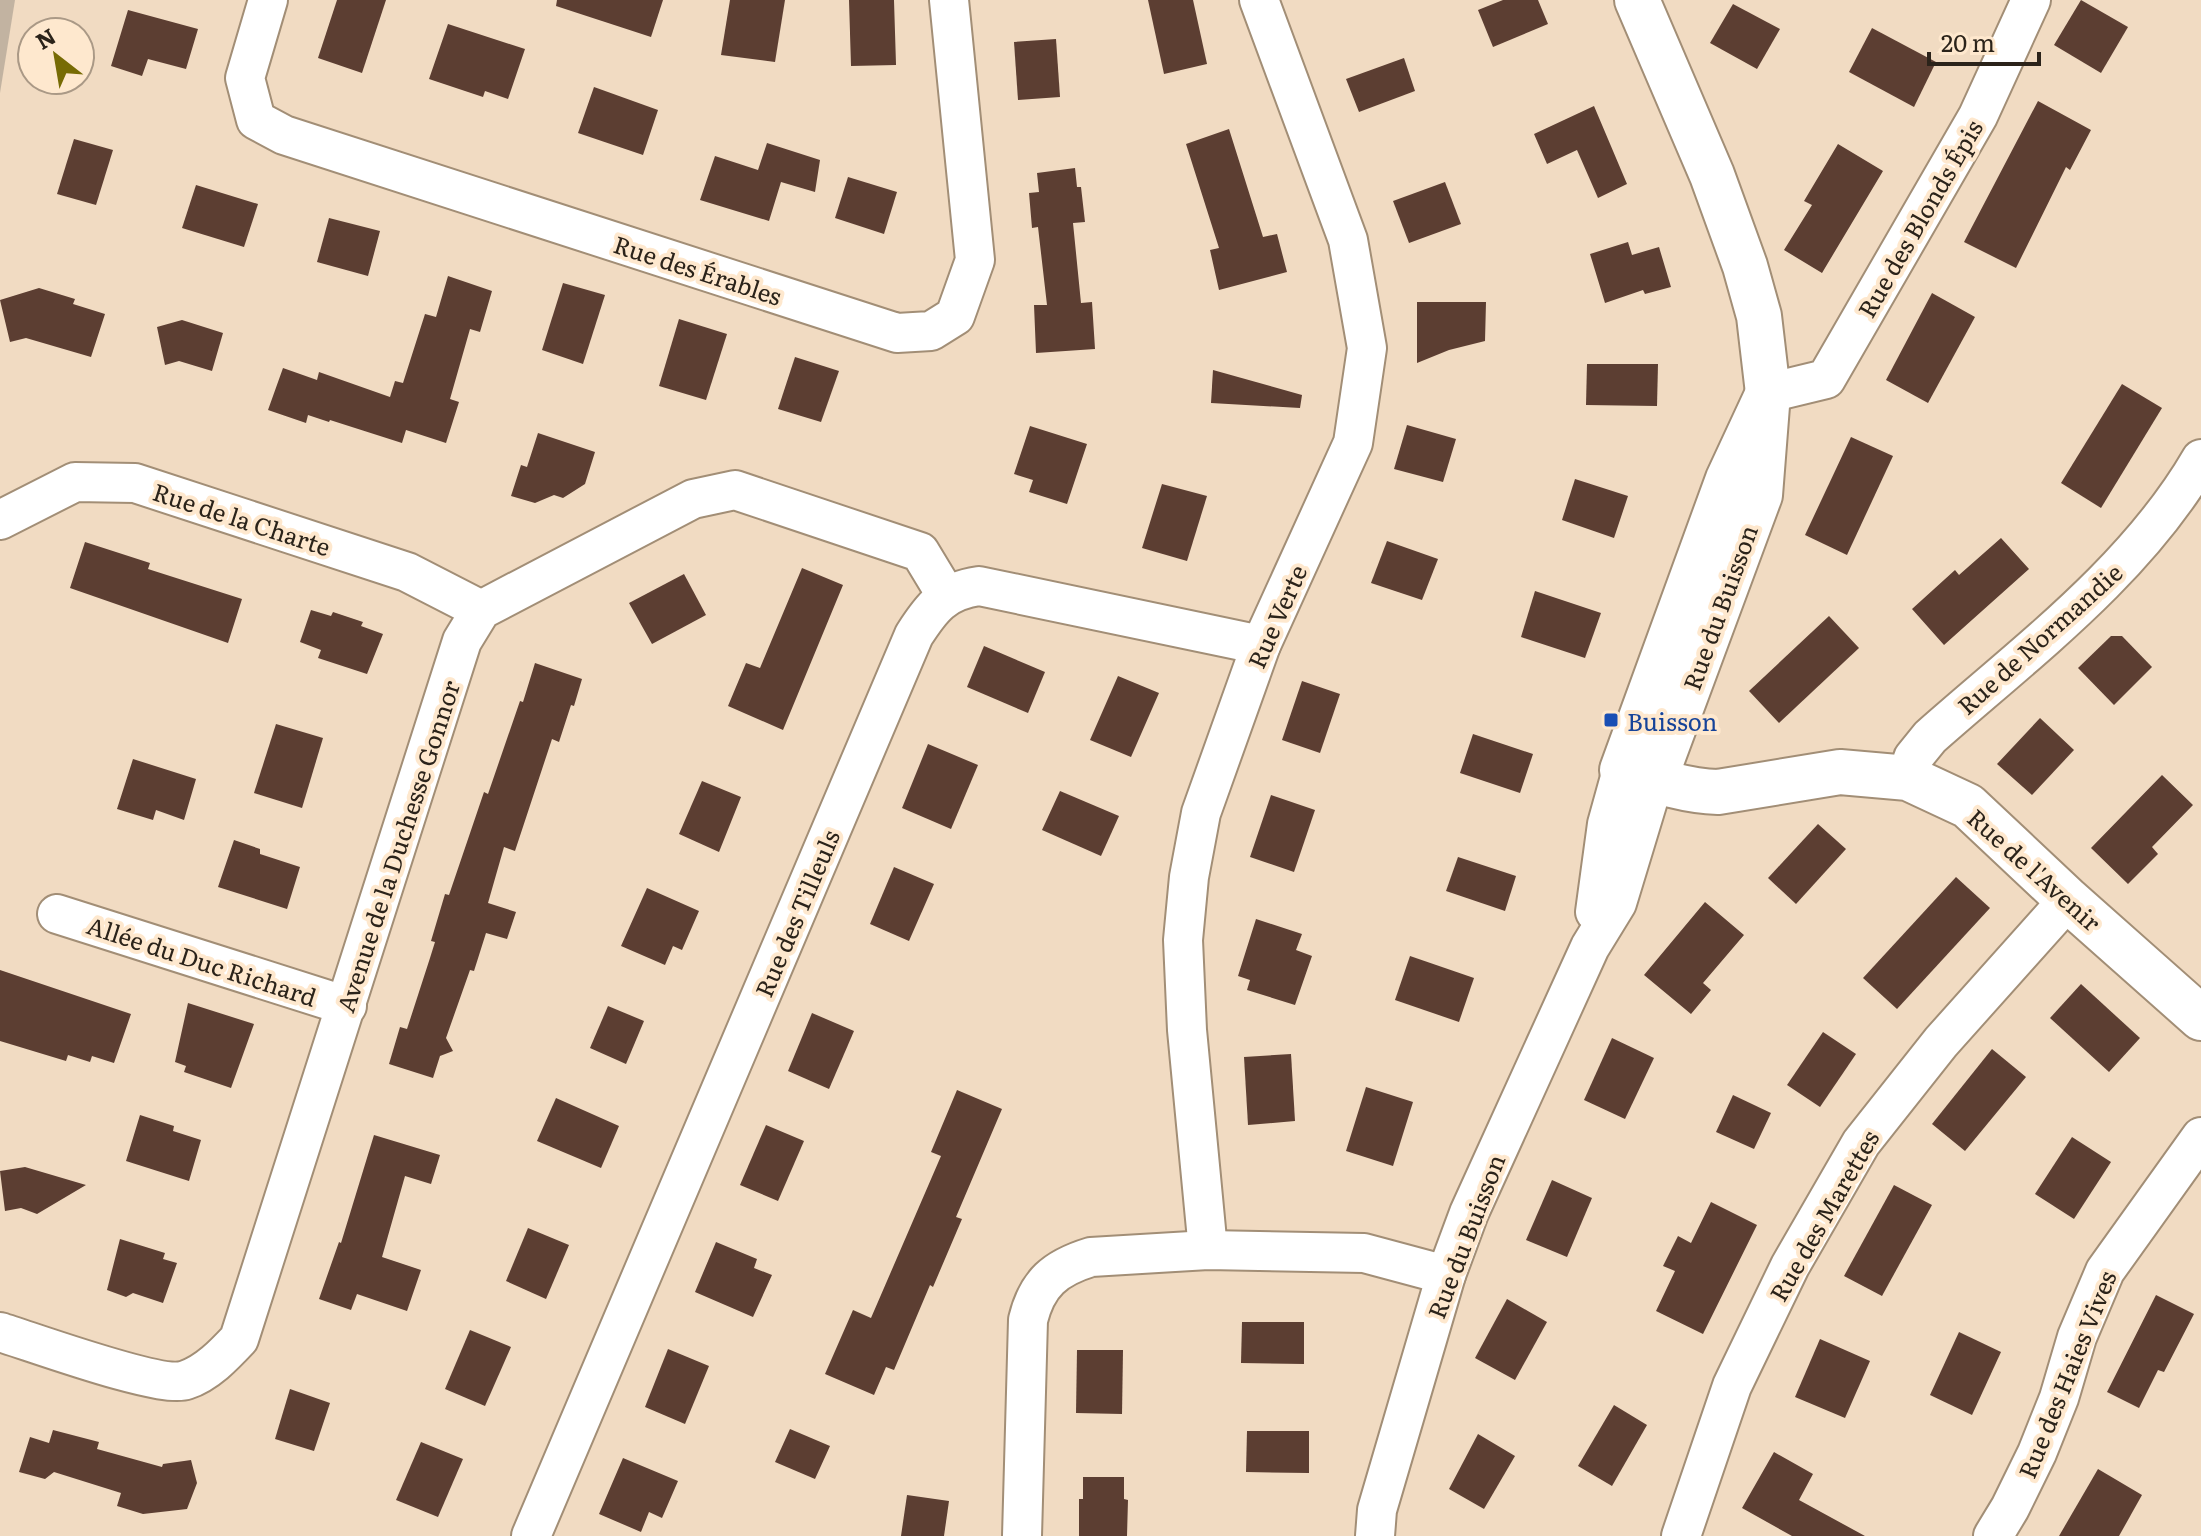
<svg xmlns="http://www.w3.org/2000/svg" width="2201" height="1536" viewBox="0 0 2201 1536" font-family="Literata,serif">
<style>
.pitch{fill:#c2b3a1}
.building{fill:#5c3e32}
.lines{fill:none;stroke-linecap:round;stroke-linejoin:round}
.minor-casing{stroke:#a28e76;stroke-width:42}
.tertiary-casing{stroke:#a28e76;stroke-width:48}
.minor{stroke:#fff;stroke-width:38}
.tertiary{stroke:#fff;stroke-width:44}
.transit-dot{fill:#1a4fb4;stroke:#fee8ce;stroke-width:3}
.labels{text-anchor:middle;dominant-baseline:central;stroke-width:8;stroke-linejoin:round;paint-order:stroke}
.street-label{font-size:24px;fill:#2b231a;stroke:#fee8ce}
.transit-label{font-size:24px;fill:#164399;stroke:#fee8ce;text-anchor:start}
</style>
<rect width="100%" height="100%" fill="#f1dbc2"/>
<polygon class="pitch" points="0,0 15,0 0,93"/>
<g class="building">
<polygon points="337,0 386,0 362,73 318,58"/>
<polygon points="557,0 663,0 651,37 556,6"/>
<polygon points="730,0 785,0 775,62 721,55"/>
<polygon points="849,0 894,0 896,65 851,66"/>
<polygon points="1148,0 1193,0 1207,64 1164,74"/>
<polygon points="1503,0 1538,0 1548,24 1493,47 1478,10"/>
<polygon points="2081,0 2128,27 2101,73 2054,45"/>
<polygon points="1733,4 1780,29 1757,69 1710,43"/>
<polygon points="128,10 198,29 186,69 148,59 142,76 111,66"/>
<polygon points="448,24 525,49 508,99 485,91 483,97 429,79"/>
<polygon points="1872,28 1936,62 1914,107 1849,72"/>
<polygon points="1056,39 1060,97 1018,100 1014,42"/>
<polygon points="1404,58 1415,91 1359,112 1346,79"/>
<polygon points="594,87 658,110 643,155 578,133"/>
<polygon points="2038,101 2091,130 2070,170 2066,167 2016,268 1964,242"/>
<polygon points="1594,106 1627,184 1598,198 1577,150 1547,164 1534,134"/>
<polygon points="1229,129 1263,237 1277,234 1287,272 1219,290 1210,250 1219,248 1186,144"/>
<polygon points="74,139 113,150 96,205 57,194"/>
<polygon points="767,143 820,160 815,192 781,182 769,221 700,200 715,156 758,170"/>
<polygon points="1838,144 1883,171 1822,273 1784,250 1812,205 1804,201"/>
<polygon points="1075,168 1077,187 1081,187 1085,222 1073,223 1081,303 1092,302 1095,349 1036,353 1034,305 1047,305 1038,227 1032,228 1029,193 1039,192 1037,173"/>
<polygon points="848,177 897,192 884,234 835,218"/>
<polygon points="1445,182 1461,224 1409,243 1393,201"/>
<polygon points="196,185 258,204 244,247 182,228"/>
<polygon points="329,218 380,231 368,276 317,262"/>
<polygon points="1628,242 1632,255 1659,247 1671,287 1645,294 1643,290 1605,303 1590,254"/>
<polygon points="448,276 492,291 480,332 470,329 450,399 459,402 446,443 406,430 402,443 330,420 329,422 308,415 306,423 268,410 283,368 317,380 319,372 390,397 395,381 403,383 425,314 436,317"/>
<polygon points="563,283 605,295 583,364 542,350"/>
<polygon points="39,288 75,299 73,304 105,314 91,357 26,338 10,342 0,300"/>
<polygon points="1932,293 1975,317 1928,403 1886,380"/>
<polygon points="1417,302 1486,302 1485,341 1449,350 1417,363"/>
<polygon points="679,319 727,334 706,400 659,386"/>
<polygon points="182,320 223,333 212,371 179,361 165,365 157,327"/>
<polygon points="795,357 839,371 821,422 778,409"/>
<polygon points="1587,364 1658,364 1657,406 1586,405"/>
<polygon points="1213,370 1302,395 1300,408 1211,403"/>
<polygon points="2122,384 2162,408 2101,508 2061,483"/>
<polygon points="1407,425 1456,439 1443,482 1394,469"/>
<polygon points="1030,426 1087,444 1067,504 1029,492 1033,480 1014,474"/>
<polygon points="538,433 595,452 585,484 563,498 554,495 535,503 511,496 521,465 527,467"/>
<polygon points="1851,437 1893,456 1847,555 1805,535"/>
<polygon points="1575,479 1628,496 1614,538 1562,520"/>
<polygon points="1162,484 1207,496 1187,561 1142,548"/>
<polygon points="2001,538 2029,569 1944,645 1912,609 1955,570 1959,575"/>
<polygon points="1387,541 1438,559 1422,600 1371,583"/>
<polygon points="85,542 150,563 148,569 242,599 228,643 70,588"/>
<polygon points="802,568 843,585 783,730 728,706 746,663 760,668"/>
<polygon points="684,574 706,615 652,644 629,603"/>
<polygon points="1535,591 1601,613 1585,658 1521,637"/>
<polygon points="311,610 331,616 333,612 363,622 361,626 383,634 367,674 318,658 321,650 300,642"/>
<polygon points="1829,616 1859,648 1779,723 1749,691"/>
<polygon points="2111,636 2122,636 2152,667 2114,705 2078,668"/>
<polygon points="984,646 1045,672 1028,713 967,687"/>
<polygon points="535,663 582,679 574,706 571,705 559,742 552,739 515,851 504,847 488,903 516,912 507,939 486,933 474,971 470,970 446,1038 453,1051 440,1056 433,1078 389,1064 400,1027 407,1029 430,958 435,942 431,941 445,894 449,895 484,792 488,794 520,701 523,702"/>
<polygon points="1118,676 1159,693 1131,757 1090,740"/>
<polygon points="1302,681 1340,694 1320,753 1282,740"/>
<polygon points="2040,718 2074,750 2032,795 1997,764"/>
<polygon points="276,724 323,738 302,808 254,793"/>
<polygon points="1473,734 1533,754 1520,793 1460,773"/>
<polygon points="928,744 978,765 951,829 902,808"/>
<polygon points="133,759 196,779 184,820 156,810 153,820 117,809"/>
<polygon points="2162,775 2193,805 2152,847 2158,854 2128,884 2091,848"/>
<polygon points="702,781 741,797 719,852 679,834"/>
<polygon points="1060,791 1119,816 1101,856 1042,830"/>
<polygon points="1271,795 1315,810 1294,872 1250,857"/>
<polygon points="1818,824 1846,849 1796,904 1768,878"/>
<polygon points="234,840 260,849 260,854 300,867 287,909 218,887"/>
<polygon points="1458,857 1516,876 1505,911 1446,891"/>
<polygon points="894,867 934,884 909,941 870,924"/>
<polygon points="1956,877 1990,908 1897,1009 1863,978"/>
<polygon points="647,888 699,911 682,950 673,946 665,965 621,946"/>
<polygon points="1705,902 1744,935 1703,983 1711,990 1691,1014 1644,975"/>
<polygon points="1256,919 1302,934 1296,950 1312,956 1295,1005 1247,990 1250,980 1238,976"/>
<polygon points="1410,956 1474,978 1459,1022 1395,1000"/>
<polygon points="0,970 131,1014 114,1063 92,1056 90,1062 68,1055 66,1061 0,1041"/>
<polygon points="2081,984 2140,1038 2109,1072 2050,1018"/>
<polygon points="188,1003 254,1024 231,1088 184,1072 186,1066 175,1062"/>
<polygon points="608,1006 644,1021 626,1064 590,1048"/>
<polygon points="812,1013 854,1031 829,1089 788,1071"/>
<polygon points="1823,1032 1856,1054 1820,1107 1787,1085"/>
<polygon points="1612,1038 1654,1058 1625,1119 1584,1100"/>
<polygon points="1992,1049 2026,1077 1965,1151 1932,1124"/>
<polygon points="1291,1054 1295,1121 1248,1125 1244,1057"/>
<polygon points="1366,1087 1413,1102 1393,1166 1346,1151"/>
<polygon points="957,1090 1002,1109 956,1217 962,1219 933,1287 930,1285 894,1370 886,1367 874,1395 825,1374 853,1310 871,1318 941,1156 931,1152"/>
<polygon points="1733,1095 1771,1113 1754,1149 1716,1132"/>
<polygon points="556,1098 619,1126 601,1168 537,1141"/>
<polygon points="140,1115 174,1126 173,1131 201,1140 189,1181 126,1161"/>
<polygon points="766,1125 804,1141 778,1201 740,1185"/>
<polygon points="374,1135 440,1155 431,1184 405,1176 382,1257 421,1270 407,1311 357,1294 351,1310 319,1299 339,1242 341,1243"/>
<polygon points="2072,1137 2111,1162 2074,1219 2035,1194"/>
<polygon points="25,1167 86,1185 37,1214 21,1208 5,1211 0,1171"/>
<polygon points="1552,1180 1592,1198 1567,1257 1526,1240"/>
<polygon points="1894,1185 1932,1205 1882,1296 1844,1276"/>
<polygon points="1711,1202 1757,1225 1703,1334 1656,1311 1675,1271 1663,1266 1678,1236 1691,1243"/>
<polygon points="528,1228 569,1245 546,1299 506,1281"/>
<polygon points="120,1239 165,1253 163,1259 177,1263 163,1303 133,1293 126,1297 107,1290"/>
<polygon points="716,1242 757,1259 754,1268 772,1275 753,1317 695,1292"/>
<polygon points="2156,1295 2194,1314 2164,1372 2158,1370 2139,1408 2107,1392"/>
<polygon points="1507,1299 1547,1322 1515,1380 1475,1358"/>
<polygon points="1242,1322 1304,1322 1304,1364 1241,1363"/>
<polygon points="470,1330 511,1347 485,1406 445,1389"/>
<polygon points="1959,1332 2001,1352 1972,1415 1930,1395"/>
<polygon points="1820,1339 1870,1361 1845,1418 1795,1397"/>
<polygon points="668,1349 709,1366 685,1424 645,1407"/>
<polygon points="1077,1350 1123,1350 1122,1414 1076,1413"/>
<polygon points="290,1389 330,1403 314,1451 275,1439"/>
<polygon points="1614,1405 1647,1425 1612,1486 1578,1466"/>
<polygon points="790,1429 830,1446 815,1479 775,1462"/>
<polygon points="53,1430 99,1442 97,1449 162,1467 163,1464 191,1460 197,1483 187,1509 143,1514 117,1506 121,1493 54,1472 45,1479 19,1472 30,1437 49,1443"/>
<polygon points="1247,1431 1309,1431 1309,1473 1246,1472"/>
<polygon points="1478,1434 1515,1456 1484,1509 1449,1489"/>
<polygon points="421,1442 463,1459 438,1517 396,1500"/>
<polygon points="1774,1452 1813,1474 1799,1500 1865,1536 1792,1536 1742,1508"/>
<polygon points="623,1458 678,1481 662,1518 649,1512 641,1532 599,1514"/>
<polygon points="2098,1469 2142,1495 2119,1536 2059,1536"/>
<polygon points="1083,1477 1124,1477 1124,1499 1128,1500 1127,1536 1079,1536 1079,1499 1083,1499"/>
<polygon points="907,1495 949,1501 944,1536 901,1536"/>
</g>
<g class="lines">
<g class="minor-casing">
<g id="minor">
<polyline points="268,0 245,78 256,120 284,135 897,333 931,331 955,316 975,260 949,0"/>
<polyline points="1768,393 1826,379 1978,116 2031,0"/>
<polyline points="0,520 75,482 135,483 407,572 481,610"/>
<path d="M1908 778 1913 758 1930 737C2026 652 2136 571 2201 459"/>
<polyline points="1595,912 1607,824 1622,770"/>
<polyline points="57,914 347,1006"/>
<polyline points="1208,1250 1187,1030 1183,940 1189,877 1201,813 1261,645 1353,443 1367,348 1348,240 1259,0"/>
<path d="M0 1332C33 1342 160 1389 186 1380 207 1373 224 1355 239 1339L462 641 481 610 693 499 735 490 920 552 946 595"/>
<path d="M531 1536 914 635C932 607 944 591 979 586L1261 645"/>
<path d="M1022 1536 1028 1320C1037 1283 1055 1268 1091 1257L1208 1250 1364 1253 1446 1275"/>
<polyline points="1375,1536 1377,1510 1446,1275 1469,1213 1590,947 1617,903 1654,781"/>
<polyline points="1681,1536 1732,1386 1790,1266 1861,1143 1941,1042 2068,900"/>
<polyline points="1993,1536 2010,1508 2037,1453 2059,1398 2077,1337 2105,1271 2201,1137"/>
</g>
</g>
<g class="tertiary-casing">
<g id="tertiary">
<polyline points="1637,0 1712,175 1745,266 1759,316 1768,393 1760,495 1654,781"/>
<path d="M1768 393 1728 479 1622 770C1653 780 1685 791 1718 792L1840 772 1908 778 1968 806 2068 900 2201 1018"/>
</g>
</g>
<use href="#minor" class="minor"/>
<use href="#tertiary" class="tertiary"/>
</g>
<rect class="transit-dot" x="1603" y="712" width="16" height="16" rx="4"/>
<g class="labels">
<g class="street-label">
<text transform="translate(1919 218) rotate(-60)">Rue des Blonds Épis</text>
<text transform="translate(698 269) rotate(18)">Rue des Érables</text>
<text transform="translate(242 518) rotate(18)">Rue de la Charte</text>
<text transform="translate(1719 607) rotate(-70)">Rue du Buisson</text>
<text transform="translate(1276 616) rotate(-66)">Rue Verte</text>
<text transform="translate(2039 638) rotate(-42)">Rue de Normandie</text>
<text transform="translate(397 846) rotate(-72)">Avenue de la Duchesse Gonnor</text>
<text transform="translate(2035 869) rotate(42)">Rue de l'Avenir</text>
<text transform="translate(796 913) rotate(-67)">Rue des Tilleuls</text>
<text transform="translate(202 960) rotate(18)">Allée du Duc Richard</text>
<text transform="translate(1823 1215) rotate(-60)">Rue des Marettes</text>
<text transform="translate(1465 1236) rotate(-69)">Rue du Buisson</text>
<text transform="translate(2066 1374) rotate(-68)">Rue des Haies Vives</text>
</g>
<g class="transit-label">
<text x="1627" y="720">Buisson</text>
</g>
</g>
<g transform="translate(56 56) rotate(329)"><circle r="38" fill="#fee8ce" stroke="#aa9986" stroke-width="2"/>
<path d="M0-6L14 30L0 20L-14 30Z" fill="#776b04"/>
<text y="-12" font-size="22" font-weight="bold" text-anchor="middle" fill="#2b231a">N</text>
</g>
<path d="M1929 52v12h110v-12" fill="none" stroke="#2b231a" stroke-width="4"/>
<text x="1941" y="52" font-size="24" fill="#2b231a" stroke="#fee8ce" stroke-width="6" paint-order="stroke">20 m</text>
</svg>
